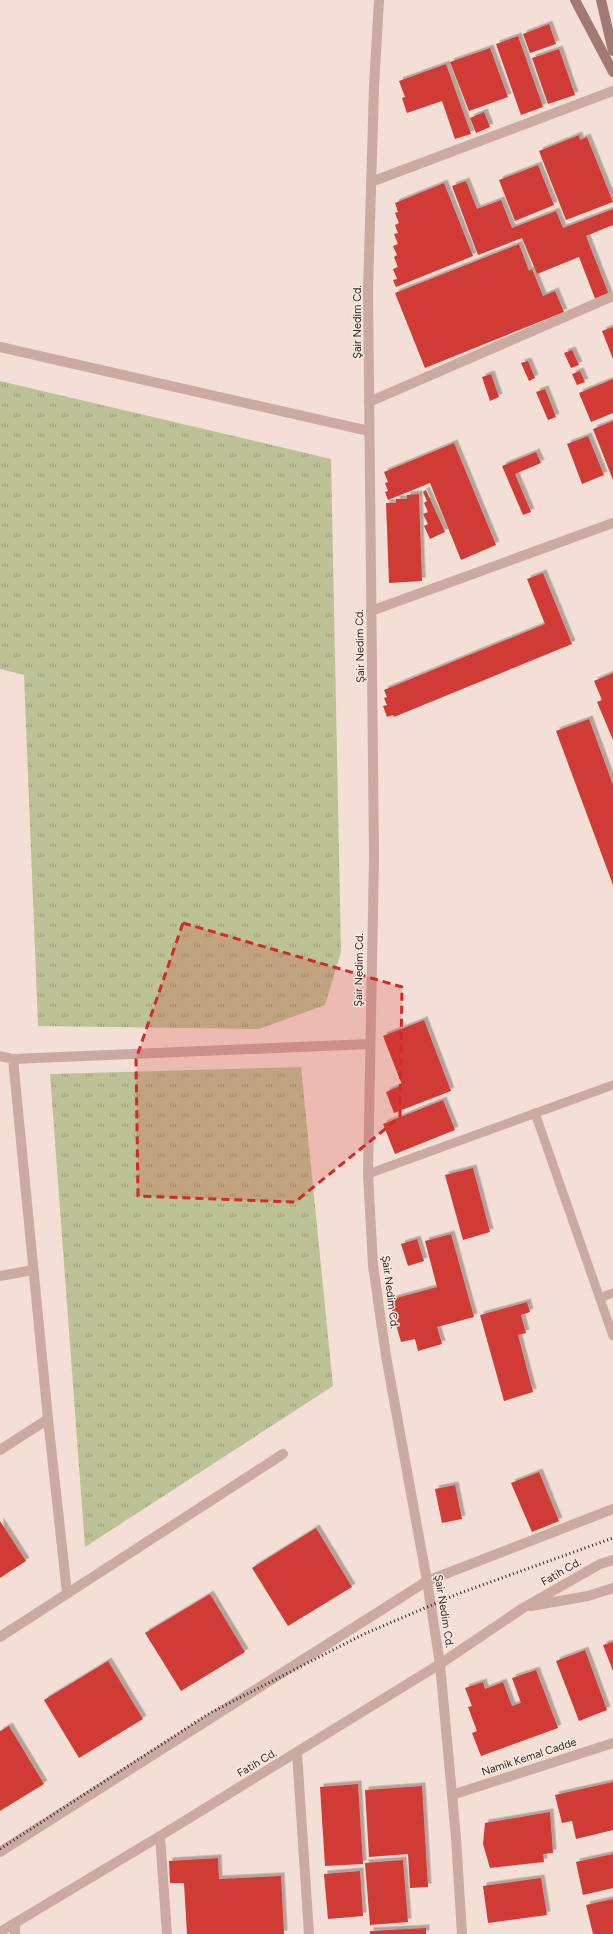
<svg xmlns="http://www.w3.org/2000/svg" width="613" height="1934" viewBox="0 0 613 1934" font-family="Figtree,sans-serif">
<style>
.grass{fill:url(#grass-tufts)}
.building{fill:#d03b36;filter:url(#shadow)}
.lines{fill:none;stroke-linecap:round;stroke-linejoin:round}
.service{stroke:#cbaba1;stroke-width:9}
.minor{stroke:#cbaba1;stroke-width:10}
.tertiary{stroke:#cbaba1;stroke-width:10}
.secondary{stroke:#9f7972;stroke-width:10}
.rail{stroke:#342624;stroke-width:3;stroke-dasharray:1 3;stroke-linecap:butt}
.marked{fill:#d62828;fill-opacity:0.2;stroke:#d62828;stroke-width:3;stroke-dasharray:8 5;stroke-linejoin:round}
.labels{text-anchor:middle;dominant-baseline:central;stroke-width:3;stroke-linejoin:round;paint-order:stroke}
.street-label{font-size:11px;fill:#342624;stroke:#faeae1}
</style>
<defs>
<pattern id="grass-tufts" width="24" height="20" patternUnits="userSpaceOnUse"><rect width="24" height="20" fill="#bcc295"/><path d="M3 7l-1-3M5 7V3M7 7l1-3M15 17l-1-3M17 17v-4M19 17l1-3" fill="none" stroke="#9a9d79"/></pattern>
<filter id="shadow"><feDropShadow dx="3.5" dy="-3.5" stdDeviation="0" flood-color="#0004"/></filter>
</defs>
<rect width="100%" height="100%" fill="#f3dfd5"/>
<g class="grass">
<polygon points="0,381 331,459 341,952 325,1005 259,1029 38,1026 24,675 0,669"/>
<polygon points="301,1067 333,1386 85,1547 50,1074"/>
</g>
<g class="building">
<polygon points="549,24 556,44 530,53 523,34"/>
<polygon points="518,36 543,107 521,115 496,44"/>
<polygon points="490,48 508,97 469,111 450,62"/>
<polygon points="559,49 575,95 548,104 532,58"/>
<polygon points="446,64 471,134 455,139 442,101 407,113 402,98 405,97 399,81"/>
<polygon points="484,112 490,127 476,133 470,118"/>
<polygon points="579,135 580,140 587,137 613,202 566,220 539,151"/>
<polygon points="538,165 554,205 515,221 499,180"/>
<polygon points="466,181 477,209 501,200 512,228 556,211 563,228 613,209 613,225 586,236 609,295 596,301 579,257 537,274 522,238 478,255 452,186"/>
<polygon points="444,183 473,256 396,287 393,280 397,279 393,269 398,267 394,257 397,255 393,246 398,244 394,234 398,233 395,225 399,223 395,213 398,212 395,203"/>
<polygon points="519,244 529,271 532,269 543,296 555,291 564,312 425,368 395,293"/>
<polygon points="613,327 613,359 602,331"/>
<polygon points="572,350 579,365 571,368 564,353"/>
<polygon points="528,361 535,378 529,381 521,363"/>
<polygon points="580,371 585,382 577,385 572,374"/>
<polygon points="491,374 499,397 490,401 482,377"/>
<polygon points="613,379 613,413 591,422 579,393"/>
<polygon points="545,389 556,417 548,420 536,392"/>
<polygon points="613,421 613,480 593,429"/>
<polygon points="588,436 604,475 582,484 567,444"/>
<polygon points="454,443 496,545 461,560 430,483 388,500 385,492 388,491 385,483 388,482 384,472"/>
<polygon points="536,452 541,463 515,474 531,512 523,515 502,466"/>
<polygon points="426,490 445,532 430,539 424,526 428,524 423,514 428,512 424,503 427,501 423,492"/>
<polygon points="419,494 422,581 389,583 386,503 396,503 396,499 407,499 407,495"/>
<polygon points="543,573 572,644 394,717 393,715 387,717 383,706 387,705 384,698 387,697 384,690 545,624 527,579"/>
<polygon points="613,673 613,740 597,702 602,700 594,681"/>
<polygon points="589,719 613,785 613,885 556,731"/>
<polygon points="424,1020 451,1091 394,1113 386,1092 402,1085 383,1036"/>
<polygon points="443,1100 455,1130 395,1154 383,1124"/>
<polygon points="473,1168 490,1232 463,1240 445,1175"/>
<polygon points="451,1234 474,1317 437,1327 442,1344 418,1351 415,1339 401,1342 389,1300 437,1287 425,1241"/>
<polygon points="417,1239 424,1261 408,1266 401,1244"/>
<polygon points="527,1302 530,1312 521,1315 526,1333 518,1335 533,1392 504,1401 480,1315"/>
<polygon points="539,1472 559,1521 532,1532 511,1483"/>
<polygon points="455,1485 462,1519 442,1523 435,1489"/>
<polygon points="0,1521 26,1561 0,1578"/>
<polygon points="316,1528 352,1587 288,1626 252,1568"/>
<polygon points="210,1594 245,1652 181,1691 145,1633"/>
<polygon points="613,1642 613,1671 603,1645"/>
<polygon points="585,1650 607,1710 579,1721 556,1661"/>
<polygon points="108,1661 143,1719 79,1758 44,1700"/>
<polygon points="536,1670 558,1728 481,1756 472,1733 477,1731 468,1707 472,1706 465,1688 483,1682 485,1689 503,1682 512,1706 521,1703 512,1678"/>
<polygon points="9,1726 44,1784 0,1811 0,1731"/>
<polygon points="613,1782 613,1830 576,1839 572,1821 562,1823 555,1795"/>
<polygon points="358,1784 363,1864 325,1866 320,1787"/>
<polygon points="422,1786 428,1887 410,1888 408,1854 369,1857 365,1790"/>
<polygon points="550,1812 553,1853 543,1854 544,1862 490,1868 483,1844 485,1823"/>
<polygon points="613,1854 613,1888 583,1895 576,1862"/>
<polygon points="218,1858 219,1879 281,1876 284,1934 187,1934 184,1883 170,1883 169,1861"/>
<polygon points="403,1860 408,1922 370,1925 365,1863"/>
<polygon points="360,1871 363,1916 328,1919 324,1874"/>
<polygon points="541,1878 547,1915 488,1923 483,1886"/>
<polygon points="613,1899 613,1934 593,1934 586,1905"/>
<polygon points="426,1928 426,1934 370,1934 370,1931"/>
</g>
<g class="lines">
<g class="service">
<polyline points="535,1113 613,1336"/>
<polyline points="368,1174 613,1085"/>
<polyline points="600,1298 613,1293"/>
</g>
<g class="minor">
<polyline points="371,182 613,91"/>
<polyline points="0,347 369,431"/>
<polyline points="369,402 613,296"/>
<polyline points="371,611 613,523"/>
<polyline points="0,1056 13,1059 48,1419"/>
<polyline points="13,1059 370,1044"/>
<polyline points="0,1276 33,1270"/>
<polyline points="0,1450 48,1419 67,1593"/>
<polyline points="0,1637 283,1454"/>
<polyline points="297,1753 309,1934"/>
<polyline points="452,1795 613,1743"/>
<polyline points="160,1836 167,1934"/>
<polyline points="0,1852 427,1581 613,1509"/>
<polyline points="15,1923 15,1934"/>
</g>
<g class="tertiary">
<polyline points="379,0 374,87 368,290 374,858 368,1174 373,1265 386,1356 427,1581 440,1664 456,1838 462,1934"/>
<polyline points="531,1606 588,1596 613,1588"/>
<polyline points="0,1932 160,1836 440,1664 523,1608 600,1564 613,1560"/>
</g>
<g class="secondary">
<polyline points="575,0 613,72"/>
<polyline points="601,0 613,51"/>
</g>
<polyline class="rail" points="0,1849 210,1713 364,1634 460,1593 613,1538"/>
</g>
<path class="marked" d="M183 923 402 987 400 1117 295 1202 138 1196 136 1059Z"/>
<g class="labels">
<g class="street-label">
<text transform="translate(357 322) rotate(-90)">Şair Nedim Cd.</text>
<text transform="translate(360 646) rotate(-91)">Şair Nedim Cd.</text>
<text transform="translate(359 970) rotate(-89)">Şair Nedim Cd.</text>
<text transform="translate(390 1292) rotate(83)">Şair Nedim Cd.</text>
<text transform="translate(561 1572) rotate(-30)">Fatih Cd.</text>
<text transform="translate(444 1611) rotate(81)">Şair Nedim Cd.</text>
<text transform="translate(529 1757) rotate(-18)">Namik Kemal Cadde</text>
<text transform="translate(257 1763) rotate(-31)">Fatih Cd.</text>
</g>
</g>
</svg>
